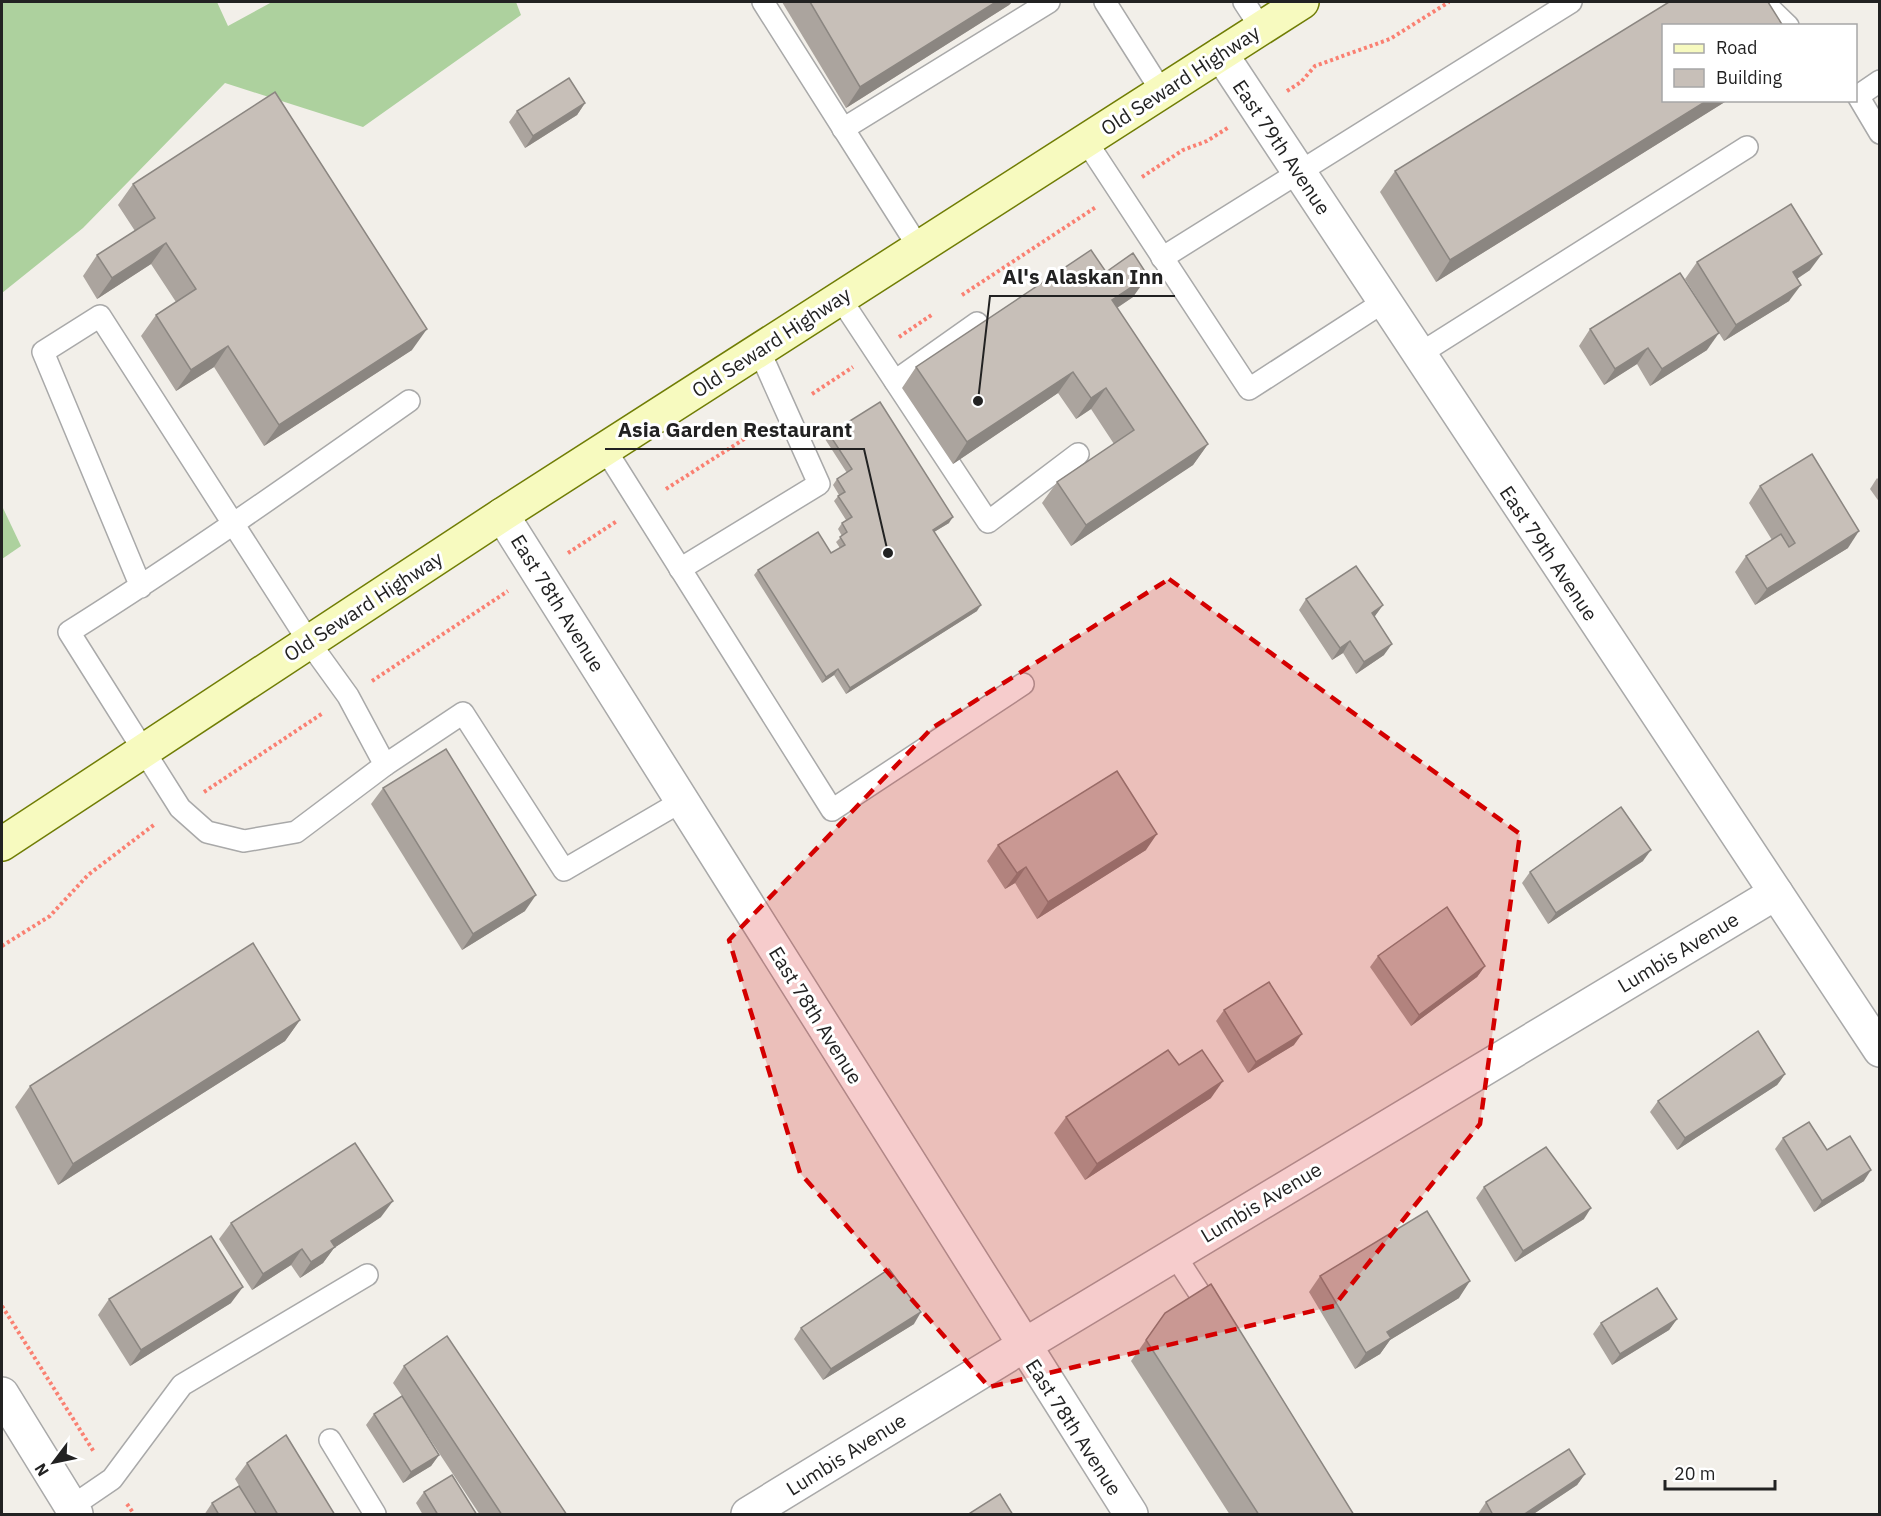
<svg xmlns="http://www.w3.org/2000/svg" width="1881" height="1516" viewBox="0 0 1881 1516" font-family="'IBM Plex Sans',sans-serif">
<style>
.forest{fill:#add19e}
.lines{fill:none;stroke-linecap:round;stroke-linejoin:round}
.service-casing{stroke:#a9a9a9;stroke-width:24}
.minor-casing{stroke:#a9a9a9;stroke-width:36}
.tertiary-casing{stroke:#a9a9a9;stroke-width:36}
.secondary-casing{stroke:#707d05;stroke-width:36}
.path{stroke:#fa8072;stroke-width:4;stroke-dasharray:3 3;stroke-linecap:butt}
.service{stroke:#fff;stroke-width:21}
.minor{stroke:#fff;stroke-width:33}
.tertiary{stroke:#fff;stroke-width:33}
.secondary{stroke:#f7fabf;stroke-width:33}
.wall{fill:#aba49e}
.shaded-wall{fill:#8b8681}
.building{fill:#c7bfb8;stroke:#8b8681;stroke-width:1.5}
.marked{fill:#d40000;fill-opacity:0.2;stroke:#d40000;stroke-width:4.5;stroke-dasharray:12 8;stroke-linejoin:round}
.labels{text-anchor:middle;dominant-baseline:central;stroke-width:6;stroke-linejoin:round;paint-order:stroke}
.street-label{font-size:20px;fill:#222;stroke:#fff}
.leader{fill:none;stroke:#222;stroke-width:2}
.callout-dot{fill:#222;stroke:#fff;stroke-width:2}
.callout-label{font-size:21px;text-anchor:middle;font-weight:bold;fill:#222;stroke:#fff;stroke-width:6;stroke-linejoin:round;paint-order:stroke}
</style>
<rect width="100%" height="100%" fill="#f2efe9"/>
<g class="forest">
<polygon points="2,2 217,2 228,26 272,2 516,2 521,15 363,127 225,83 83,228 2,293"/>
<polygon points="2,506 21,546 2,559"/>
</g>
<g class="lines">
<g class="service-casing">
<g id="service">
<polyline points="763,2 919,248"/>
<polyline points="1105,2 1162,92"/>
<polyline points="1244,2 1261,28"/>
<polyline points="1763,2 1788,26"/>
<polyline points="1880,81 1858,96 1880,133"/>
<polyline points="843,129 1049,2"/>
<polyline points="1086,141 1249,389 1385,301"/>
<polyline points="1162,258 1571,2"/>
<polyline points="840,298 988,522 1078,454"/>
<polyline points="1418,355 1747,147"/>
<polyline points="895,381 977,323"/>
<polyline points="605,449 832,810 1023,684"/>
<polyline points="680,569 819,484 759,350"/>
<path d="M141 587 43 352 100 316 309 642 348 696 385 765 296 832 244 841 207 832 180 808 69 632C185 559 297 480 409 401"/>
<polyline points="385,765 463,713 564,870 682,801"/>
<polyline points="1174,1254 1213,1314"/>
<polyline points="330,1440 375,1514"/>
<polyline points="71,1507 112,1479 182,1385 367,1275"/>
</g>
</g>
<g class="minor-casing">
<g id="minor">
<polyline points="1221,54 1880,1050"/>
<polyline points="502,515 1131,1514"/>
<polyline points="748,1514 1023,1346 1776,893"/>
</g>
</g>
<g class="tertiary-casing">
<polyline id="tertiary" points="2,1394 76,1514"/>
</g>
<g class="secondary-casing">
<polyline id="secondary" points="2,844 502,515 1302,2"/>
</g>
<g class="path">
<polyline points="1287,91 1301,82 1315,66 1390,39 1449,2"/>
<polyline points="1142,177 1183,150 1207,141 1229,127"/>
<polyline points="962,295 1096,207"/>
<polyline points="899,337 933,314"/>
<polyline points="812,394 853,367"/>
<polyline points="666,489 763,427"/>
<polyline points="568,553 617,521"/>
<polyline points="372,681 508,591"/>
<polyline points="204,792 323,713"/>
<polyline points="2,946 50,916 88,875 155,824"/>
<polyline points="2,1306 94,1452"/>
<polyline points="127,1504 134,1514"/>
</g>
<use href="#service" class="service"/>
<use href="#minor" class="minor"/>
<use href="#tertiary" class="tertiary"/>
<use href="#secondary" class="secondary"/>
</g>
<g class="wall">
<polygon points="782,2 1012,2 1009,5 846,108"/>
<polygon points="1664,100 1728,100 1436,282 1380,192 1395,171"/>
<polygon points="585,103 577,115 525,148 509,122 517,111"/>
<polygon points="133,184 412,350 264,446 214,367 176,391 141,336 156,315 176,302 151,264 97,299 83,276 97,255 135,231 118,205"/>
<polygon points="1697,262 1810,270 1797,279 1789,301 1724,341 1685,279"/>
<polygon points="1106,272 1133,297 1117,308 1208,444 1193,465 1071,546 1042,503 1057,482 1114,444 1091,409 1076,419 1058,393 953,464 902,388 916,367"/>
<polygon points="1590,329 1707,350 1650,386 1637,364 1604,385 1579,346"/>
<polygon points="829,434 949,523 934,532 977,611 846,694 834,675 822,683 754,575 758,570 831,553 840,548 836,542 842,536 838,529 842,523 846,520 834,501 839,495 833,485 837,479 847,473 825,439"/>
<polygon points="1877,478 1880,481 1880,503 1870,489"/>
<polygon points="1760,486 1848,548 1755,605 1735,572 1746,556 1772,540 1749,503"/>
<polygon points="1306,599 1383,605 1374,617 1384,655 1356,674 1343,653 1332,660 1299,610"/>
<polygon points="383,788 525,911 462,950 371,804"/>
<polygon points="998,845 1146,850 1037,919 1015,883 1005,889 987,861"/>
<polygon points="1643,861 1548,924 1522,883 1530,872"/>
<polygon points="1378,956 1485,966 1477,977 1411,1026 1370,967"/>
<polygon points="1224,1010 1294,1045 1248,1073 1216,1021"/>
<polygon points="300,1020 285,1041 58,1185 15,1107 30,1086"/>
<polygon points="1179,1065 1211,1098 1085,1180 1054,1133 1066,1117"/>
<polygon points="1785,1074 1777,1085 1677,1150 1650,1112 1658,1101"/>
<polygon points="1783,1138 1827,1150 1864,1181 1814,1212 1775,1149"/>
<polygon points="1484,1187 1584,1219 1515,1262 1476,1198"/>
<polygon points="381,1217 334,1248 323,1263 300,1278 291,1265 252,1290 219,1239 231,1223"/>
<polygon points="1320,1276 1459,1298 1390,1340 1380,1354 1355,1369 1309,1292"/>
<polygon points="109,1299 231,1303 130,1366 98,1315"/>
<polygon points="1165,1313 1354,1515 1230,1515 1131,1361"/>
<polygon points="1677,1319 1669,1330 1612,1365 1593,1334 1601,1323"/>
<polygon points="914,1324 823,1380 794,1339 801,1328"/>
<polygon points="404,1366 567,1515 480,1515 410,1409 439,1455 431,1466 403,1483 366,1425 374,1414 402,1396 393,1383"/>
<polygon points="247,1463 335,1515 204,1515 212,1503 247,1499 235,1479"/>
<polygon points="1585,1474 1577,1485 1532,1515 1478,1515 1478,1514 1486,1502"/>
<polygon points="424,1492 477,1515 423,1515 416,1503"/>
</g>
<g class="shaded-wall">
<polygon points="996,2 1012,2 1009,5 846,108 860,87"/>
<polygon points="1708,100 1728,100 1436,282 1450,260"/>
<polygon points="585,103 577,115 525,148 533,136"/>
<polygon points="166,243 151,264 97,299 112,278"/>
<polygon points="1822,254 1810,270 1781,289 1793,272"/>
<polygon points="1148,276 1133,297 1097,321 1112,300"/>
<polygon points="1801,285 1789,301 1724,341 1736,325"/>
<polygon points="427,329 412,350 264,446 279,425"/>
<polygon points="1719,333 1707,350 1650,386 1662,369"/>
<polygon points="228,346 214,367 176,391 191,370"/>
<polygon points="1648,348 1637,364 1604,385 1615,369"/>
<polygon points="1073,372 1058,393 953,464 967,442"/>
<polygon points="1106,388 1091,409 1076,419 1091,398"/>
<polygon points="1208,444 1193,465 1071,546 1086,525"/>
<polygon points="953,517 949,523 929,535 933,530"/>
<polygon points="1859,531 1848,548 1755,605 1767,589"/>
<polygon points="981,605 977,611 846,694 850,688"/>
<polygon points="1383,605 1375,616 1364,624 1372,613"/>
<polygon points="1350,641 1343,653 1332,660 1340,648"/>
<polygon points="1392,644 1384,655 1356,674 1364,662"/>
<polygon points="838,669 834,675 822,683 826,677"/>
<polygon points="1157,834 1146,850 1037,919 1048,902"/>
<polygon points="1651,850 1643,861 1548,924 1556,913"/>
<polygon points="1026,867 1015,883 1005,889 1017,873"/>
<polygon points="536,895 525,911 462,950 473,934"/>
<polygon points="1485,966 1477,977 1411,1026 1419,1015"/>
<polygon points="300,1020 285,1041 58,1185 73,1164"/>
<polygon points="1302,1034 1294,1045 1248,1073 1256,1062"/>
<polygon points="1785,1074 1777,1085 1677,1150 1685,1138"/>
<polygon points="1223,1081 1211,1098 1085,1180 1097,1164"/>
<polygon points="1871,1170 1864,1181 1814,1212 1822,1201"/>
<polygon points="393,1201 381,1217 334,1248 323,1263 300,1278 311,1262 331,1241"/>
<polygon points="1591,1208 1584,1219 1515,1262 1523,1251"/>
<polygon points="302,1249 291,1265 252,1290 263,1274"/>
<polygon points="1470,1281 1459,1298 1390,1340 1380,1354 1355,1369 1366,1353 1387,1332"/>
<polygon points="243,1287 231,1303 130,1366 141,1350"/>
<polygon points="921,1312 914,1324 823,1380 831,1369"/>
<polygon points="1677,1319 1669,1330 1612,1365 1620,1354"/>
<polygon points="439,1455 431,1466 403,1483 411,1472"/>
<polygon points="1585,1474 1577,1485 1532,1515 1523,1515"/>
</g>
<g class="building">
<polygon points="810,2 996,2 860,87"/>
<polygon points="1669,2 1768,2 1783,26 1664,26 1664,100 1708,100 1450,260 1395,171"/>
<polygon points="569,78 585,103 533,136 517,111"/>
<polygon points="275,92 427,329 279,425 228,346 191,370 156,315 196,289 166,243 112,278 97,255 155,218 133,184"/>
<polygon points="1791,204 1822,254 1793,272 1801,285 1736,325 1697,262"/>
<polygon points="1091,250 1106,272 1133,253 1148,276 1112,300 1208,444 1086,525 1057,482 1134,430 1106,388 1091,398 1073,372 967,442 916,367"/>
<polygon points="1680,273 1719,333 1662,369 1648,348 1615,369 1590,329"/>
<polygon points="880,402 953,517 933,530 981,605 850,688 838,669 826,677 758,570 818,532 831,553 845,545 840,537 847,532 842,523 852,517 838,496 845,492 837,479 852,469 829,434"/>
<polygon points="1812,454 1859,531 1767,589 1746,556 1781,534 1789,547 1795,543 1760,486"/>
<polygon points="1356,566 1383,605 1372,613 1392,644 1364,662 1350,641 1340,648 1306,599"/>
<polygon points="446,749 536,895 473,934 383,788"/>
<polygon points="1117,771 1157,834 1048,902 1026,867 1017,873 998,845"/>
<polygon points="1621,807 1651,850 1556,913 1530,872"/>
<polygon points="1447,907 1485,966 1419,1015 1378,956"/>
<polygon points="253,943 300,1020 73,1164 30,1086"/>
<polygon points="1269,982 1302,1034 1256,1062 1224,1010"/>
<polygon points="1758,1031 1785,1074 1685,1138 1658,1101"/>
<polygon points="1168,1050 1179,1065 1202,1050 1223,1081 1097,1164 1066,1117"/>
<polygon points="1809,1122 1827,1150 1850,1136 1871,1170 1822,1201 1783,1138"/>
<polygon points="355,1143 393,1201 331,1241 335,1247 311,1262 302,1249 263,1274 231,1223"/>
<polygon points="1546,1147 1591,1208 1523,1251 1484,1187"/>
<polygon points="1427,1211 1470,1281 1387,1332 1391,1338 1366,1353 1320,1276"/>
<polygon points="211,1236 243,1287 141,1350 109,1299"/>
<polygon points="889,1269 921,1312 831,1369 801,1328"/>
<polygon points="1211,1284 1354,1515 1259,1515 1146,1340 1165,1313"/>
<polygon points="1657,1288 1677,1319 1620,1354 1601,1323"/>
<polygon points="447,1336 567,1515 502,1515 404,1366"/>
<polygon points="402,1396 439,1455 411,1472 374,1414"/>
<polygon points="286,1435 335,1515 278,1515 247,1463"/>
<polygon points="1569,1449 1585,1474 1523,1515 1493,1515 1486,1502"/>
<polygon points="452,1475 477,1515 438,1515 424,1492"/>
<polygon points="239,1486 257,1515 219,1515 212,1503"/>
<polygon points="1000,1494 1013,1515 967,1515"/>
</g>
<path class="marked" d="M1169 579 1520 834 1480 1124 1334 1306 989 1387 800 1173 729 940 932 728Z"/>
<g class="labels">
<g class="street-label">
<text transform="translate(1180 80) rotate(-33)">Old Seward Highway</text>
<text transform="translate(1282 147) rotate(56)">East 79th Avenue</text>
<text transform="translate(771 342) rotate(-33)">Old Seward Highway</text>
<text transform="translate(1549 553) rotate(56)">East 79th Avenue</text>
<text transform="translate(558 603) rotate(58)">East 78th Avenue</text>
<text transform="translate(363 606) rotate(-33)">Old Seward Highway</text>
<text transform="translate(1678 952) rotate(-31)">Lumbis Avenue</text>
<text transform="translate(816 1015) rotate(58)">East 78th Avenue</text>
<text transform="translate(1261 1202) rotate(-31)">Lumbis Avenue</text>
<text transform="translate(1074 1427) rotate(57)">East 78th Avenue</text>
<text transform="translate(846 1454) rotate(-32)">Lumbis Avenue</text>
</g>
</g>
<path class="leader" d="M978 401L990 296H1175M888 553L864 449H605"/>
<g class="callout-dot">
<circle cx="978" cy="401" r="6"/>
<circle cx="888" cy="553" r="6"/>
</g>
<g class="callout-label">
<text x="1083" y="284">Al's Alaskan Inn</text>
<text x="735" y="437">Asia Garden Restaurant</text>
</g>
<rect width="1881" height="1516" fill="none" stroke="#222222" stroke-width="6"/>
<rect x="1662" y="24" width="195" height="78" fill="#ffffff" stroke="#a7a7a7" stroke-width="1.5"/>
<rect x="1674" y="44" width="30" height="9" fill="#f7fabf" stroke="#a7a7a7" stroke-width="1.5"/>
<text x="1716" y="54" font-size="18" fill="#222222">Road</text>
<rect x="1674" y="69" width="30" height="18" fill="#c7bfb8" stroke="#a7a7a7" stroke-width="1.5"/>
<text x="1716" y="84" font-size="18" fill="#222222">Building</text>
<g transform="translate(54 1462) rotate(238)" stroke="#ffffff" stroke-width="4.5" paint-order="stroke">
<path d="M0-4.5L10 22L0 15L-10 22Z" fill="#222222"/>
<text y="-9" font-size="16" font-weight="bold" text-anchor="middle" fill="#222222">N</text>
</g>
<path d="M1665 1480v9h110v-9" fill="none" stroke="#222222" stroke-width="3"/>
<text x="1674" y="1480" font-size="18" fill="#222222" stroke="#ffffff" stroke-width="4.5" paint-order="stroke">20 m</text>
</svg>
